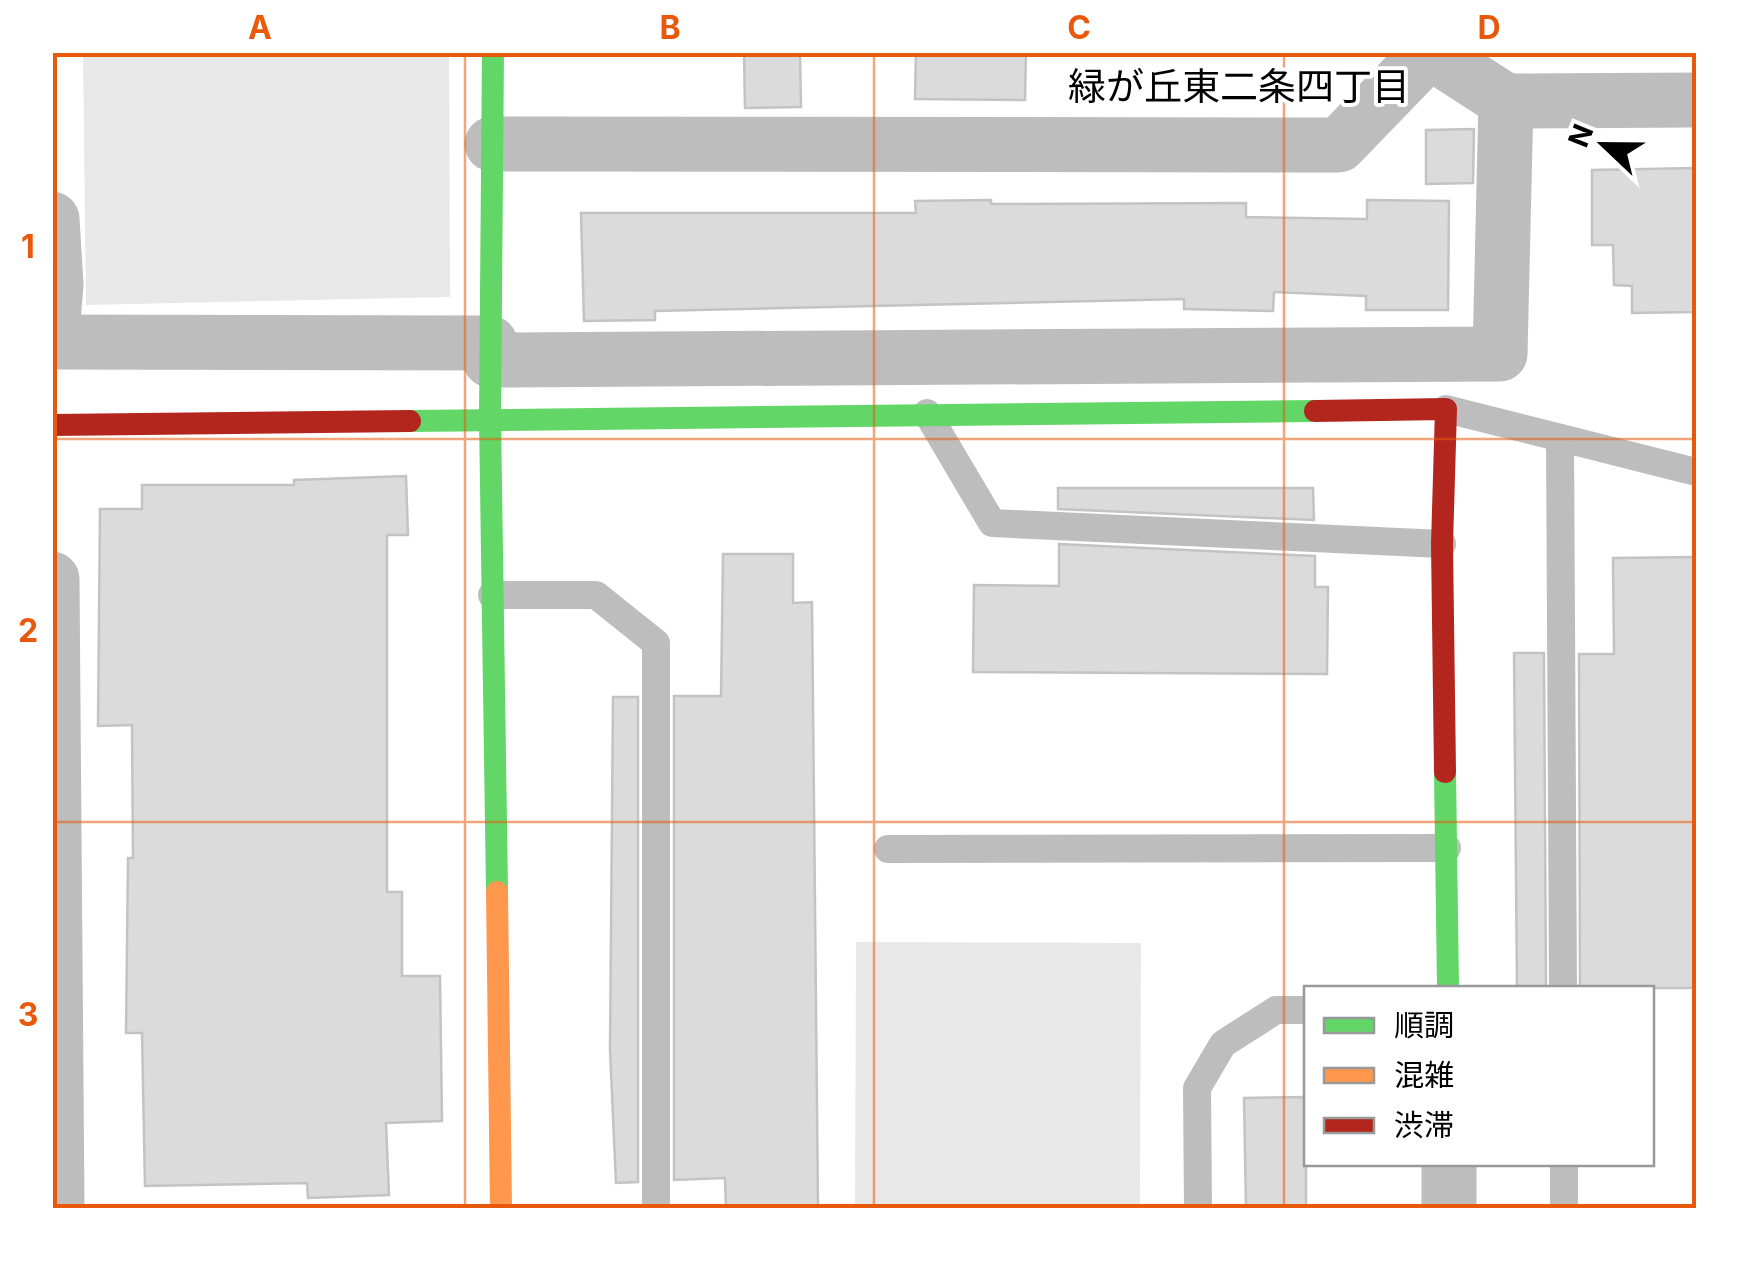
<svg xmlns="http://www.w3.org/2000/svg" width="1749" height="1261" viewBox="0 0 1749 1261" font-family="Inter,'Noto Sans JP',sans-serif">
<style>
.green{fill:#e8e8e8}
.building{fill:#dbdbdb;stroke:#c3c3c3;stroke-width:2.5}
.lines{fill:none;stroke-linecap:round;stroke-linejoin:round}
.lane{stroke:#bdbdbd;stroke-width:28}
.street{stroke:#bdbdbd;stroke-width:55}
.fast{stroke:#63d668;stroke-width:22}
.slow{stroke:#ff974d;stroke-width:22}
.jam{stroke:#b3261e;stroke-width:22}
.grid{fill:none;stroke:#e8590c;stroke-width:2.5;stroke-opacity:0.55}
.labels{text-anchor:middle;dominant-baseline:central;stroke-width:8;stroke-linejoin:round;paint-order:stroke}
.neighbourhood-label{font-size:38px;fill:#000;stroke:#fff}
.neatline{fill:none;stroke:#e8590c;stroke-width:4}
.grid-label{font-size:32px;text-anchor:middle;font-weight:bold;fill:#e8590c}
</style>
<rect width="100%" height="100%" fill="#fff"/>
<g class="green">
<polygon points="83,53 449,53 450,297 86,305"/>
<polygon points="856,942 1141,943 1140,1208 855,1208"/>
</g>
<g class="building">
<polygon points="744,52 800,52 801,107 745,108"/>
<polygon points="916,52 1026,52 1025,100 915,99"/>
<polygon points="1474,129 1473,183 1426,184 1426,130"/>
<polygon points="1696,168 1696,312 1632,313 1632,286 1614,285 1613,245 1592,245 1592,170"/>
<polygon points="991,200 991,204 1246,203 1246,217 1367,219 1367,200 1449,201 1448,310 1366,310 1366,296 1274,292 1273,311 1184,309 1184,299 655,311 655,320 584,321 581,213 916,213 915,201"/>
<polygon points="406,476 408,535 387,535 387,892 402,892 402,976 440,976 442,1121 386,1123 389,1195 308,1198 307,1183 145,1186 142,1033 126,1033 128,858 133,858 132,725 98,726 100,509 142,509 142,485 294,485 294,480"/>
<polygon points="1058,488 1313,488 1314,520 1058,509"/>
<polygon points="1059,544 1315,556 1315,587 1328,587 1327,674 973,672 974,585 1059,586"/>
<polygon points="723,554 793,554 793,603 812,602 818,1208 726,1208 725,1178 674,1180 674,696 721,696"/>
<polygon points="1696,557 1696,988 1580,988 1579,654 1614,654 1613,558"/>
<polygon points="1514,653 1544,653 1546,988 1517,988"/>
<polygon points="613,697 638,697 638,1182 616,1183 610,1050"/>
<polygon points="1306,1097 1306,1208 1246,1208 1244,1098"/>
</g>
<g class="lines">
<g class="lane">
<polyline points="1446,409 1696,472"/>
<polyline points="927,413 992,523 1442,544"/>
<polyline points="1560,438 1563,988"/>
<polyline points="492,595 596,595 656,643 656,1208"/>
<polyline points="888,849 1447,848"/>
<polyline points="1564,1164 1564,1208"/>
<polyline points="1198,1208 1197,1088 1223,1044 1276,1010 1306,1010"/>
</g>
<g class="street">
<polyline points="1430,52 1506,101"/>
<polyline points="492,144 1339,145 1429,52"/>
<polyline points="52,219 56,285 52,333"/>
<polyline points="52,342 490,343"/>
<polyline points="490,360 1500,354 1506,101 1696,100"/>
<polyline points="52,579 57,1208"/>
<polyline points="1449,1164 1449,1208"/>
</g>
<g class="fast">
<polyline points="493,52 490,417 497,892"/>
<polyline points="410,421 1315,411"/>
<polyline points="1445,772 1448,988"/>
</g>
<polyline class="slow" points="497,892 501,1208"/>
<g class="jam">
<polyline points="1315,411 1446,409 1442,544 1445,772"/>
<polyline points="52,425 410,421"/>
</g>
</g>
<path class="grid" d="M465 52V1208M874 52V1208M1284 52V1208M52 439H1696M52 822H1696"/>
<g class="labels">
<g class="neighbourhood-label">
<text x="1239" y="86">緑が丘東二条四丁目</text>
</g>
</g>
<rect width="1749" height="1261" fill="none" stroke="#ffffff" stroke-width="110"/>
<rect x="1304" y="986" width="350" height="180" fill="#ffffff" stroke="#999999" stroke-width="2.5"/>
<rect x="1324" y="1018" width="50" height="15" fill="#63d668" stroke="#999999" stroke-width="2.5"/>
<text x="1394" y="1036" font-size="30" fill="#000000">順調</text>
<rect x="1324" y="1068" width="50" height="15" fill="#ff974d" stroke="#999999" stroke-width="2.5"/>
<text x="1394" y="1086" font-size="30" fill="#000000">混雑</text>
<rect x="1324" y="1118" width="50" height="15" fill="#b3261e" stroke="#999999" stroke-width="2.5"/>
<text x="1394" y="1136" font-size="30" fill="#000000">渋滞</text>
<g transform="translate(1604 145) rotate(292)" stroke="#ffffff" stroke-width="8" paint-order="stroke">
<path d="M0-8L18 38L0 25L-18 38Z" fill="#000000"/>
<text y="-15" font-size="28" font-weight="bold" text-anchor="middle" fill="#000000">N</text>
</g>
<rect x="55" y="55" width="1639" height="1151" class="neatline"/>
<g class="grid-label">
<text x="260" y="39">A</text>
<text x="670" y="39">B</text>
<text x="1079" y="39">C</text>
<text x="1489" y="39">D</text>
<text x="28" y="258">1</text>
<text x="28" y="642">2</text>
<text x="28" y="1026">3</text>
</g>
</svg>
